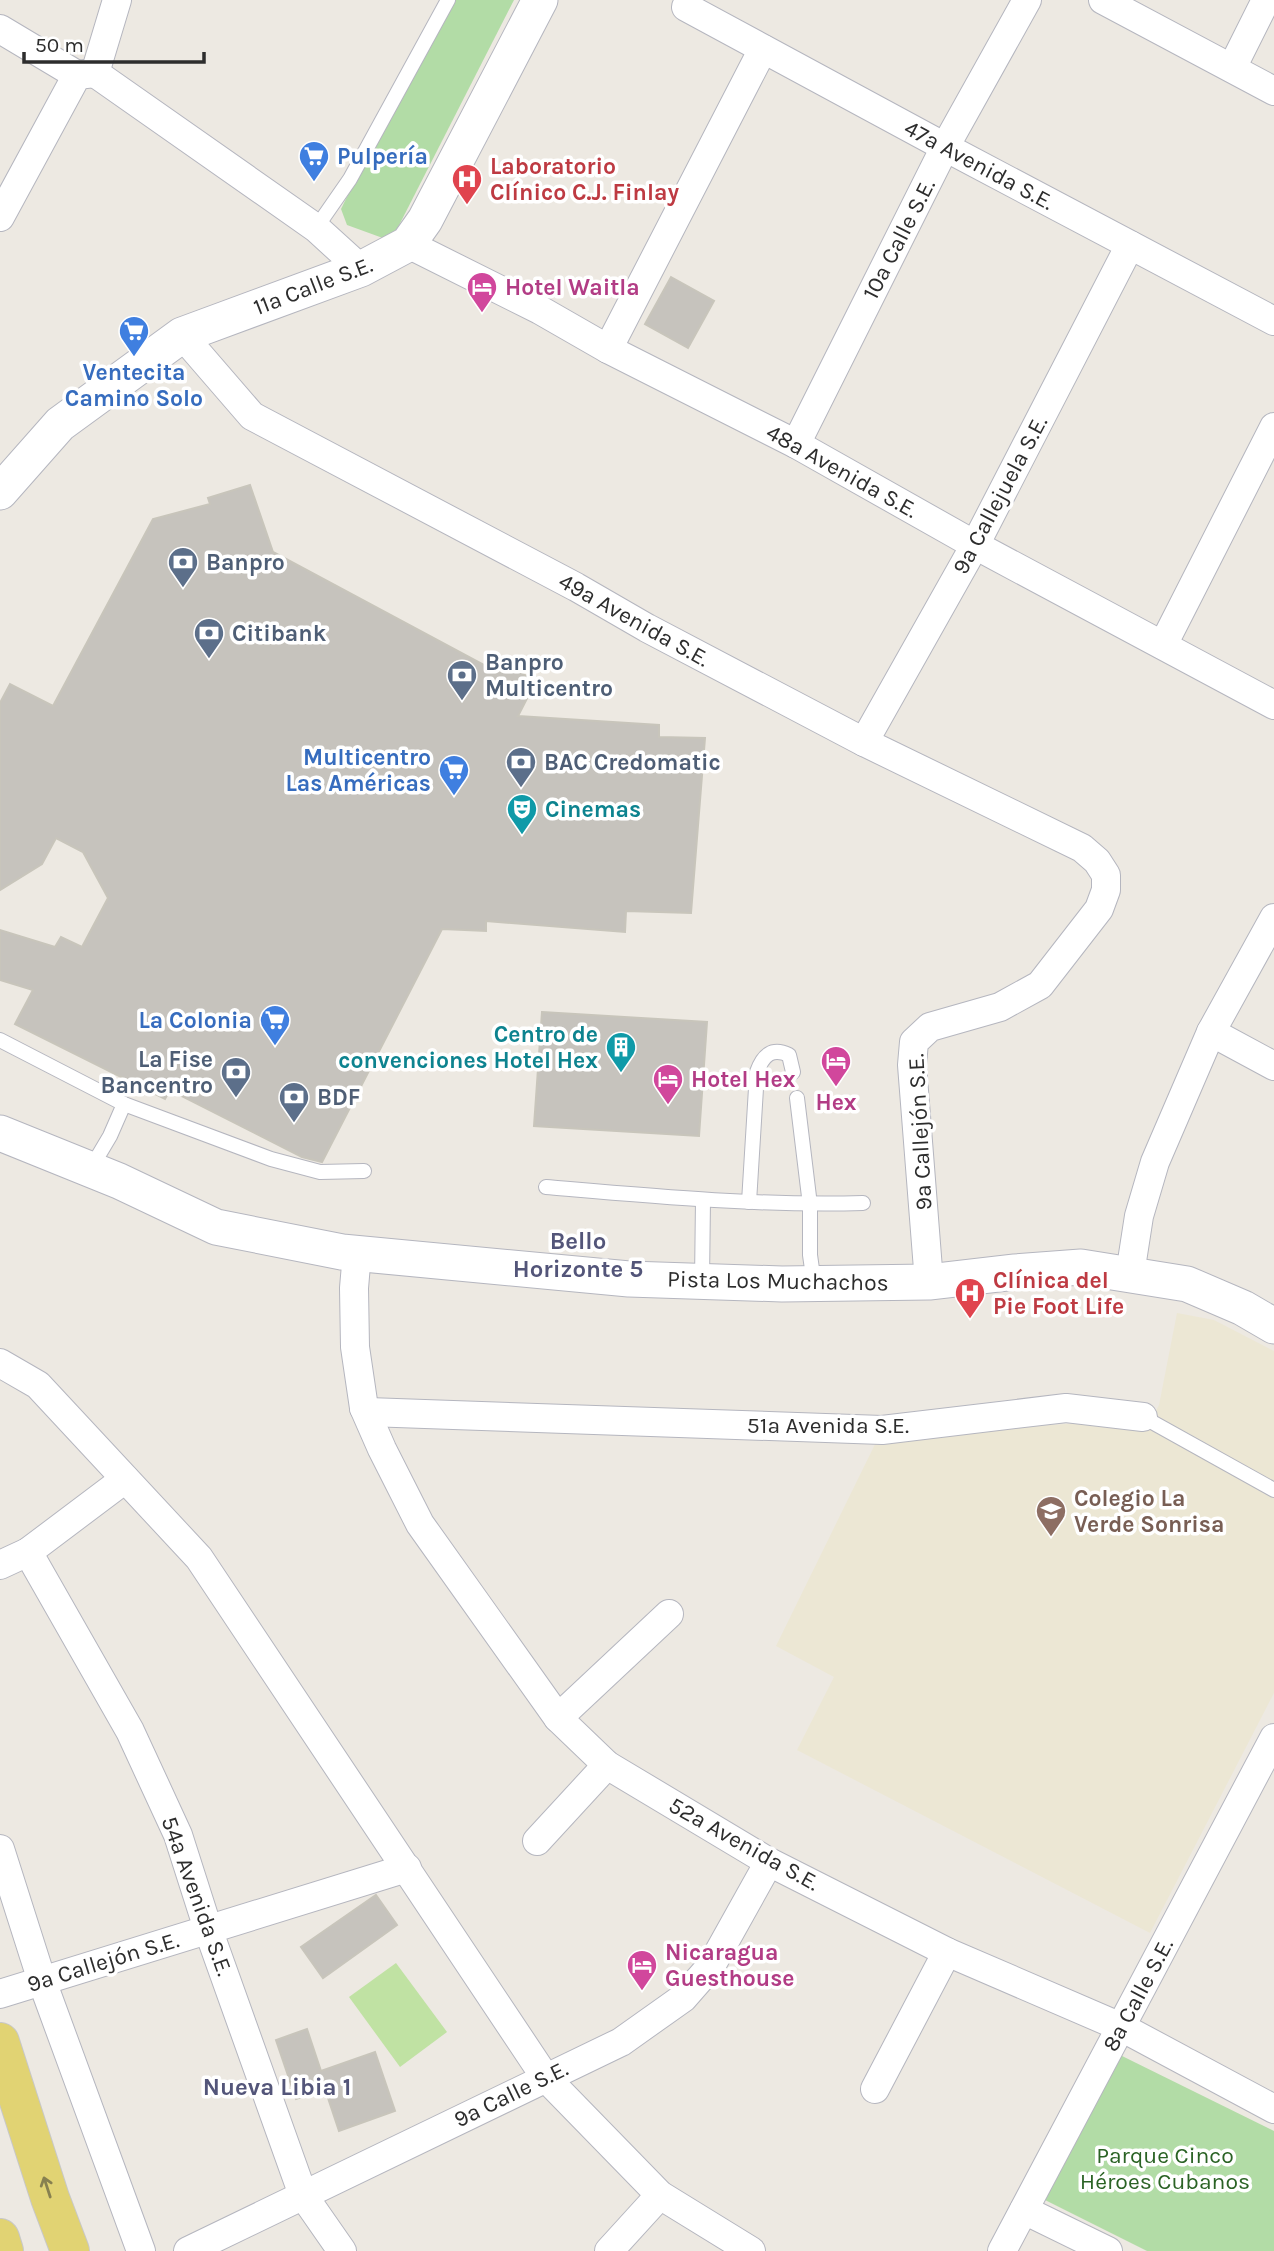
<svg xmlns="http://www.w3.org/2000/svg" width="1274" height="2251" viewBox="0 0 1274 2251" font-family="Karla,sans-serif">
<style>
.education{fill:#ece7d4}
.green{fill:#b2dca6}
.pitch{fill:#c0e2a3}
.building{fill:#c6c3bd;stroke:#c8c5bb;stroke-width:2}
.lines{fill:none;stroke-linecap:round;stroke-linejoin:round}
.service-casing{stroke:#b5b6bf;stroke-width:16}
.minor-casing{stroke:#b5b6bf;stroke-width:30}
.tertiary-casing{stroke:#b5b6bf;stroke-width:37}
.primary-casing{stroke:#c8c8c8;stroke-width:40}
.service{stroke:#fff;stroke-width:14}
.minor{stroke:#fff;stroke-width:28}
.tertiary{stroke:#fff;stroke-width:35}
.primary{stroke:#e1d373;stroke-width:38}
.oneway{stroke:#878050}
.labels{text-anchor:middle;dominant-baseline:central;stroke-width:7;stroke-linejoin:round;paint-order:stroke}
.shop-label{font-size:23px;font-weight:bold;fill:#366cbe;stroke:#fff;text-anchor:end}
.street-label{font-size:23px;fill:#2d2d2d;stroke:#fff}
.health-label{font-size:23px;font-weight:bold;fill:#be3a42;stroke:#fff;text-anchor:start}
.hotel-label{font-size:23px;font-weight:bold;fill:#b23c85;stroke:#fff;text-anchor:start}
.service-label{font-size:23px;font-weight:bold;fill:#4e5e75;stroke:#fff;text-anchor:start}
.culture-label{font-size:23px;font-weight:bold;fill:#0d838f;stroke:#fff;text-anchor:start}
.education-label{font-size:23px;font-weight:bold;fill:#785e54;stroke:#fff;text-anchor:start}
.park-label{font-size:23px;fill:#2b6325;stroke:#fff}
.neighbourhood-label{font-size:24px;font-weight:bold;fill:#535579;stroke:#fff}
</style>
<rect width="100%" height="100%" fill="#ede9e2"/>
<polygon class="education" points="1177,1313 1214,1320 1274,1351 1274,1693 1150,1933 797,1750 834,1677 776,1646 882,1430 1016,1427 1101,1422 1151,1421 1159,1405"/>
<g class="green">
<polygon points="444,0 514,0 391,241 347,225 341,209"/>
<polygon points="1118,2054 1274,2131 1274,2251 1147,2251 1045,2200"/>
</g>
<polygon class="pitch" points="396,1963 447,2032 400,2067 349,1997"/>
<g class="building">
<polygon points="671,277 714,301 688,348 645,324"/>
<polygon points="250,485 273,552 495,671 500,662 536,681 518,716 659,725 659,737 705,738 691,913 626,911 625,932 486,921 486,931 442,929 322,1162 302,1157 170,1090 165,1099 15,1024 33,990 0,980 0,930 55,947 61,937 82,947 108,898 83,852 56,838 42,864 0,890 0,703 10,684 53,706 153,519 210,504 208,498"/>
<polygon points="542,1012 707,1022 699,1136 534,1126"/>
<polygon points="376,1895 397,1925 323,1978 301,1947"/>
<polygon points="307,2029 321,2071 375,2052 395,2111 339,2131 325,2089 296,2099 276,2040"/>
</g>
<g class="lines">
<g class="service-casing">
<g id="service">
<polyline points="316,228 350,179 448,0"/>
<polyline points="0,1040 124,1104 271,1159 320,1172 364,1171"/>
<polyline points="797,1098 810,1205 810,1255 814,1283"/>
<polyline points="91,1168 110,1136 124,1104"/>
<path d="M546 1187C651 1196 757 1206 863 1203"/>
<path d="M749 1202 757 1072C763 1055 772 1047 789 1055L793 1072"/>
<polyline points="702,1281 703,1200"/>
<polyline points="1143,1417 1274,1490"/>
</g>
</g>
<g class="minor-casing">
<g id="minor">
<polyline points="1103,0 1274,91"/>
<polyline points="686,7 945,147 1274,321"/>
<polyline points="0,29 77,75"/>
<polyline points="1232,68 1266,0"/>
<polyline points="95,73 316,228 361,269"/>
<polyline points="95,73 117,0"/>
<polyline points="0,217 77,75 95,73"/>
<polyline points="408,244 540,310 608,349 796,444 975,545 1274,705"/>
<polyline points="182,335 252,416 576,587 647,628 864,742 1082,848 1097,861 1106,875 1106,890 1099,909 1040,985 1000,1007 930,1027 914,1042 912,1065 929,1282"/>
<polyline points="608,349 763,49"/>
<polyline points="796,444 945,147 1027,0"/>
<polyline points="1163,645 1274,427"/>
<polyline points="864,742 975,545 1130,245"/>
<polyline points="1211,1032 1274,1066"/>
<polyline points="357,1253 354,1288 355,1347 364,1408 382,1449 420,1524 558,1718 607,1765 769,1862 947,1952 1121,2027 1274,2109"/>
<polyline points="1130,1274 1139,1216 1155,1162 1211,1032 1274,918"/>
<polyline points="0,1363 38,1385 199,1558 545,2077 660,2195 751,2251"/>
<polyline points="364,1408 368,1412 882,1430 1066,1408 1143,1417"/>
<polyline points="28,1552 130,1731 178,1835 208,1929 303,2195 342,2251"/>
<polyline points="0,1565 28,1552 125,1479"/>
<polyline points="558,1718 669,1614"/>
<polyline points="537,1841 607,1765"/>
<polyline points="0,1849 42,1981 141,2251"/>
<polyline points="0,1994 407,1868"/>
<polyline points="875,2089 947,1952"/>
<polyline points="1024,2210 1108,2251"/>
<polyline points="188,2251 621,2042 683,1998 711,1966 769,1862"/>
<polyline points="609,2251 660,2195"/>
<polyline points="1002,2251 1274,1738"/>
</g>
</g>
<g class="tertiary-casing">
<g id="tertiary">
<polyline points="0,492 60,424 182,335 361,269 408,244 425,220 540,0"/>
<polyline points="0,1133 119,1181 216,1227 342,1252 629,1279 782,1284 929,1282 1015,1272 1081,1267 1187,1284 1243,1308 1274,1326"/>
</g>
</g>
<g class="primary-casing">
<g id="primary">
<polyline points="0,2042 50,2198 70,2251"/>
<polyline points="0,2238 4,2251"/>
</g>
</g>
<use href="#service" class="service"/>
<use href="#minor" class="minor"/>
<use href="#tertiary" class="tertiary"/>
<use href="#primary" class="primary"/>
</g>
<defs><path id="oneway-shaft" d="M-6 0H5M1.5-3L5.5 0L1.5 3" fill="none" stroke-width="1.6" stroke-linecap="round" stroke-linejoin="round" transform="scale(1.75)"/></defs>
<use class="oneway" href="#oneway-shaft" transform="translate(47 2187) rotate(-108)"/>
<defs>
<g id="supermarket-pin" transform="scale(1.575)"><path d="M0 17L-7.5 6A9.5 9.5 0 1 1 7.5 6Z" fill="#3f7fe0" stroke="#fff"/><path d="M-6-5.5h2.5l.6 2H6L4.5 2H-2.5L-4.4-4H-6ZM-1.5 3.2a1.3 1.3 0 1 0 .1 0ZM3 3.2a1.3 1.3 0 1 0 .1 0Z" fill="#fff"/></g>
<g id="hospital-pin" transform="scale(1.575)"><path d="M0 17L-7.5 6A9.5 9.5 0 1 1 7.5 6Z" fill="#e0444e" stroke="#fff"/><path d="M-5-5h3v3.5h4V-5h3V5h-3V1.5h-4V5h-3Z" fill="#fff"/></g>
<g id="hotel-pin" transform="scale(1.575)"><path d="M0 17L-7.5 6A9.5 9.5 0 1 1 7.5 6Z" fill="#d1479c" stroke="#fff"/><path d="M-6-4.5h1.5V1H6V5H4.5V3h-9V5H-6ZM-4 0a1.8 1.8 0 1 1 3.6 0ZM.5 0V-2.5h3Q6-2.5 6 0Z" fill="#fff"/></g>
<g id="bank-pin" transform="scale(1.575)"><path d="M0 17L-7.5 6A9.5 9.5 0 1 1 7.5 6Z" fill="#5c6f8a" stroke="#fff"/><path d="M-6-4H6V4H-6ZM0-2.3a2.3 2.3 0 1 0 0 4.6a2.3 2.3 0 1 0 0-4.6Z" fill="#fff"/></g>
<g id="theatre-pin" transform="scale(1.575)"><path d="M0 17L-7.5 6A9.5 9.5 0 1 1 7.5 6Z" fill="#0f9aa8" stroke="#fff"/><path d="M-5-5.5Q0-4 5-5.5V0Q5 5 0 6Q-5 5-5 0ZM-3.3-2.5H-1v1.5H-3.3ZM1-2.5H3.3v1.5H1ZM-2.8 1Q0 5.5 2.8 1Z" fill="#fff"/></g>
<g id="building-pin" transform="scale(1.575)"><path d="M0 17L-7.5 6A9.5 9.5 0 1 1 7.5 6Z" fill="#0f9aa8" stroke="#fff"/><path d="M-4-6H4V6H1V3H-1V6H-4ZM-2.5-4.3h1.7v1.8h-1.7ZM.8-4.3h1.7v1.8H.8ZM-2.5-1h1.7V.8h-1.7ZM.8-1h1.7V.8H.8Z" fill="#fff"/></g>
<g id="school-pin" transform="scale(1.575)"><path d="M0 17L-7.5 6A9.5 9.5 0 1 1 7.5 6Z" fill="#8d6e63" stroke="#fff"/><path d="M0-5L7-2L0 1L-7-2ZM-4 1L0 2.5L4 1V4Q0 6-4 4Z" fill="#fff"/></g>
</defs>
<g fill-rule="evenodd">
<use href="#supermarket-pin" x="314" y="156"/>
<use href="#hospital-pin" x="467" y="179"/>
<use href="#hotel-pin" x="482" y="287"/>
<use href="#supermarket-pin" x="134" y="331"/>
<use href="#bank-pin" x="183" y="562"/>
<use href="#bank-pin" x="209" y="633"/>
<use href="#bank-pin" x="462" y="675"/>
<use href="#bank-pin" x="521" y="762"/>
<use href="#supermarket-pin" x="454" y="770"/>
<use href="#theatre-pin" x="522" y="809"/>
<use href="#supermarket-pin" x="275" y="1020"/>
<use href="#building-pin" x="621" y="1047"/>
<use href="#hotel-pin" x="836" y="1061"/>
<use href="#bank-pin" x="236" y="1072"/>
<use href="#hotel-pin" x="668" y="1079"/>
<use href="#bank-pin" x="294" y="1097"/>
<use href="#hospital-pin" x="970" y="1293"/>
<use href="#school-pin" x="1051" y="1511"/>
<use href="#hotel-pin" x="642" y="1965"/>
</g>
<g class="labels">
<g class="shop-label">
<text x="337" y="156" text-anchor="start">Pulpería</text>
<text x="134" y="372" text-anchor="middle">Ventecita<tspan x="134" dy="26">Camino Solo</tspan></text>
<text x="431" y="757">Multicentro<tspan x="431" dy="26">Las Américas</tspan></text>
<text x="252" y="1020">La Colonia</text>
</g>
<g class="street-label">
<text transform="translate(979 165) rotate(28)">47a Avenida S.E.</text>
<text transform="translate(899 239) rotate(-63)">10a Calle S.E.</text>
<text transform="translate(313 286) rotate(-21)">11a Calle S.E.</text>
<text transform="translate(842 471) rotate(29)">48a Avenida S.E.</text>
<text transform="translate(1000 495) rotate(-62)">9a Callejuela S.E.</text>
<text transform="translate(634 620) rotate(29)">49a Avenida S.E.</text>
<text transform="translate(920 1132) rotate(-93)">9a Callejón S.E.</text>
<text transform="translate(778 1281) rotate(1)">Pista Los Muchachos</text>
<text x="828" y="1425">51a Avenida S.E.</text>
<text transform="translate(744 1844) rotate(29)">52a Avenida S.E.</text>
<text transform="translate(197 1896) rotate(70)">54a Avenida S.E.</text>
<text transform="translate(103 1962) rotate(-17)">9a Callejón S.E.</text>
<text transform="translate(1138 1995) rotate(-62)">8a Calle S.E.</text>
<text transform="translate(511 2094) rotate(-26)">9a Calle S.E.</text>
</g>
<g class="health-label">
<text x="490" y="166">Laboratorio<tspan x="490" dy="26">Clínico C.J. Finlay</tspan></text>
<text x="993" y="1280">Clínica del<tspan x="993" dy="26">Pie Foot Life</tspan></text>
</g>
<g class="hotel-label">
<text x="505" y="287">Hotel Waitla</text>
<text x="691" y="1079">Hotel Hex</text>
<text x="836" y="1102" text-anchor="middle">Hex</text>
<text x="665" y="1952">Nicaragua<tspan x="665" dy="26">Guesthouse</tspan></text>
</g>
<g class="service-label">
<text x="206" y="562">Banpro</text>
<text x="232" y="633">Citibank</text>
<text x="485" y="662">Banpro<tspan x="485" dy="26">Multicentro</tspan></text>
<text x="544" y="762">BAC Credomatic</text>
<text x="213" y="1059" text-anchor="end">La Fise<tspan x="213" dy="26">Bancentro</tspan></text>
<text x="317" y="1097">BDF</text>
</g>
<g class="culture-label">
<text x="545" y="809">Cinemas</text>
<text x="598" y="1034" text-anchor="end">Centro de<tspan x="598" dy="26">convenciones Hotel Hex</tspan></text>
</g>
<g class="education-label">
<text x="1074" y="1498">Colegio La<tspan x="1074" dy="26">Verde Sonrisa</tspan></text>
</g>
<g class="park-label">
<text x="1165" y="2155">Parque Cinco<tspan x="1165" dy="26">Héroes Cubanos</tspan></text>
</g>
<g class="neighbourhood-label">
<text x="578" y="1241">Bello<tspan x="578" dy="28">Horizonte 5</tspan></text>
<text x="277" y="2087">Nueva Libia 1</text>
</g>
</g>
<path d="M24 52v10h180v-10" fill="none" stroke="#2d2d2d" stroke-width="3.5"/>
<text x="35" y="52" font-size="21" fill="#2d2d2d" stroke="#ffffff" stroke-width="5" paint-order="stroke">50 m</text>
</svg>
